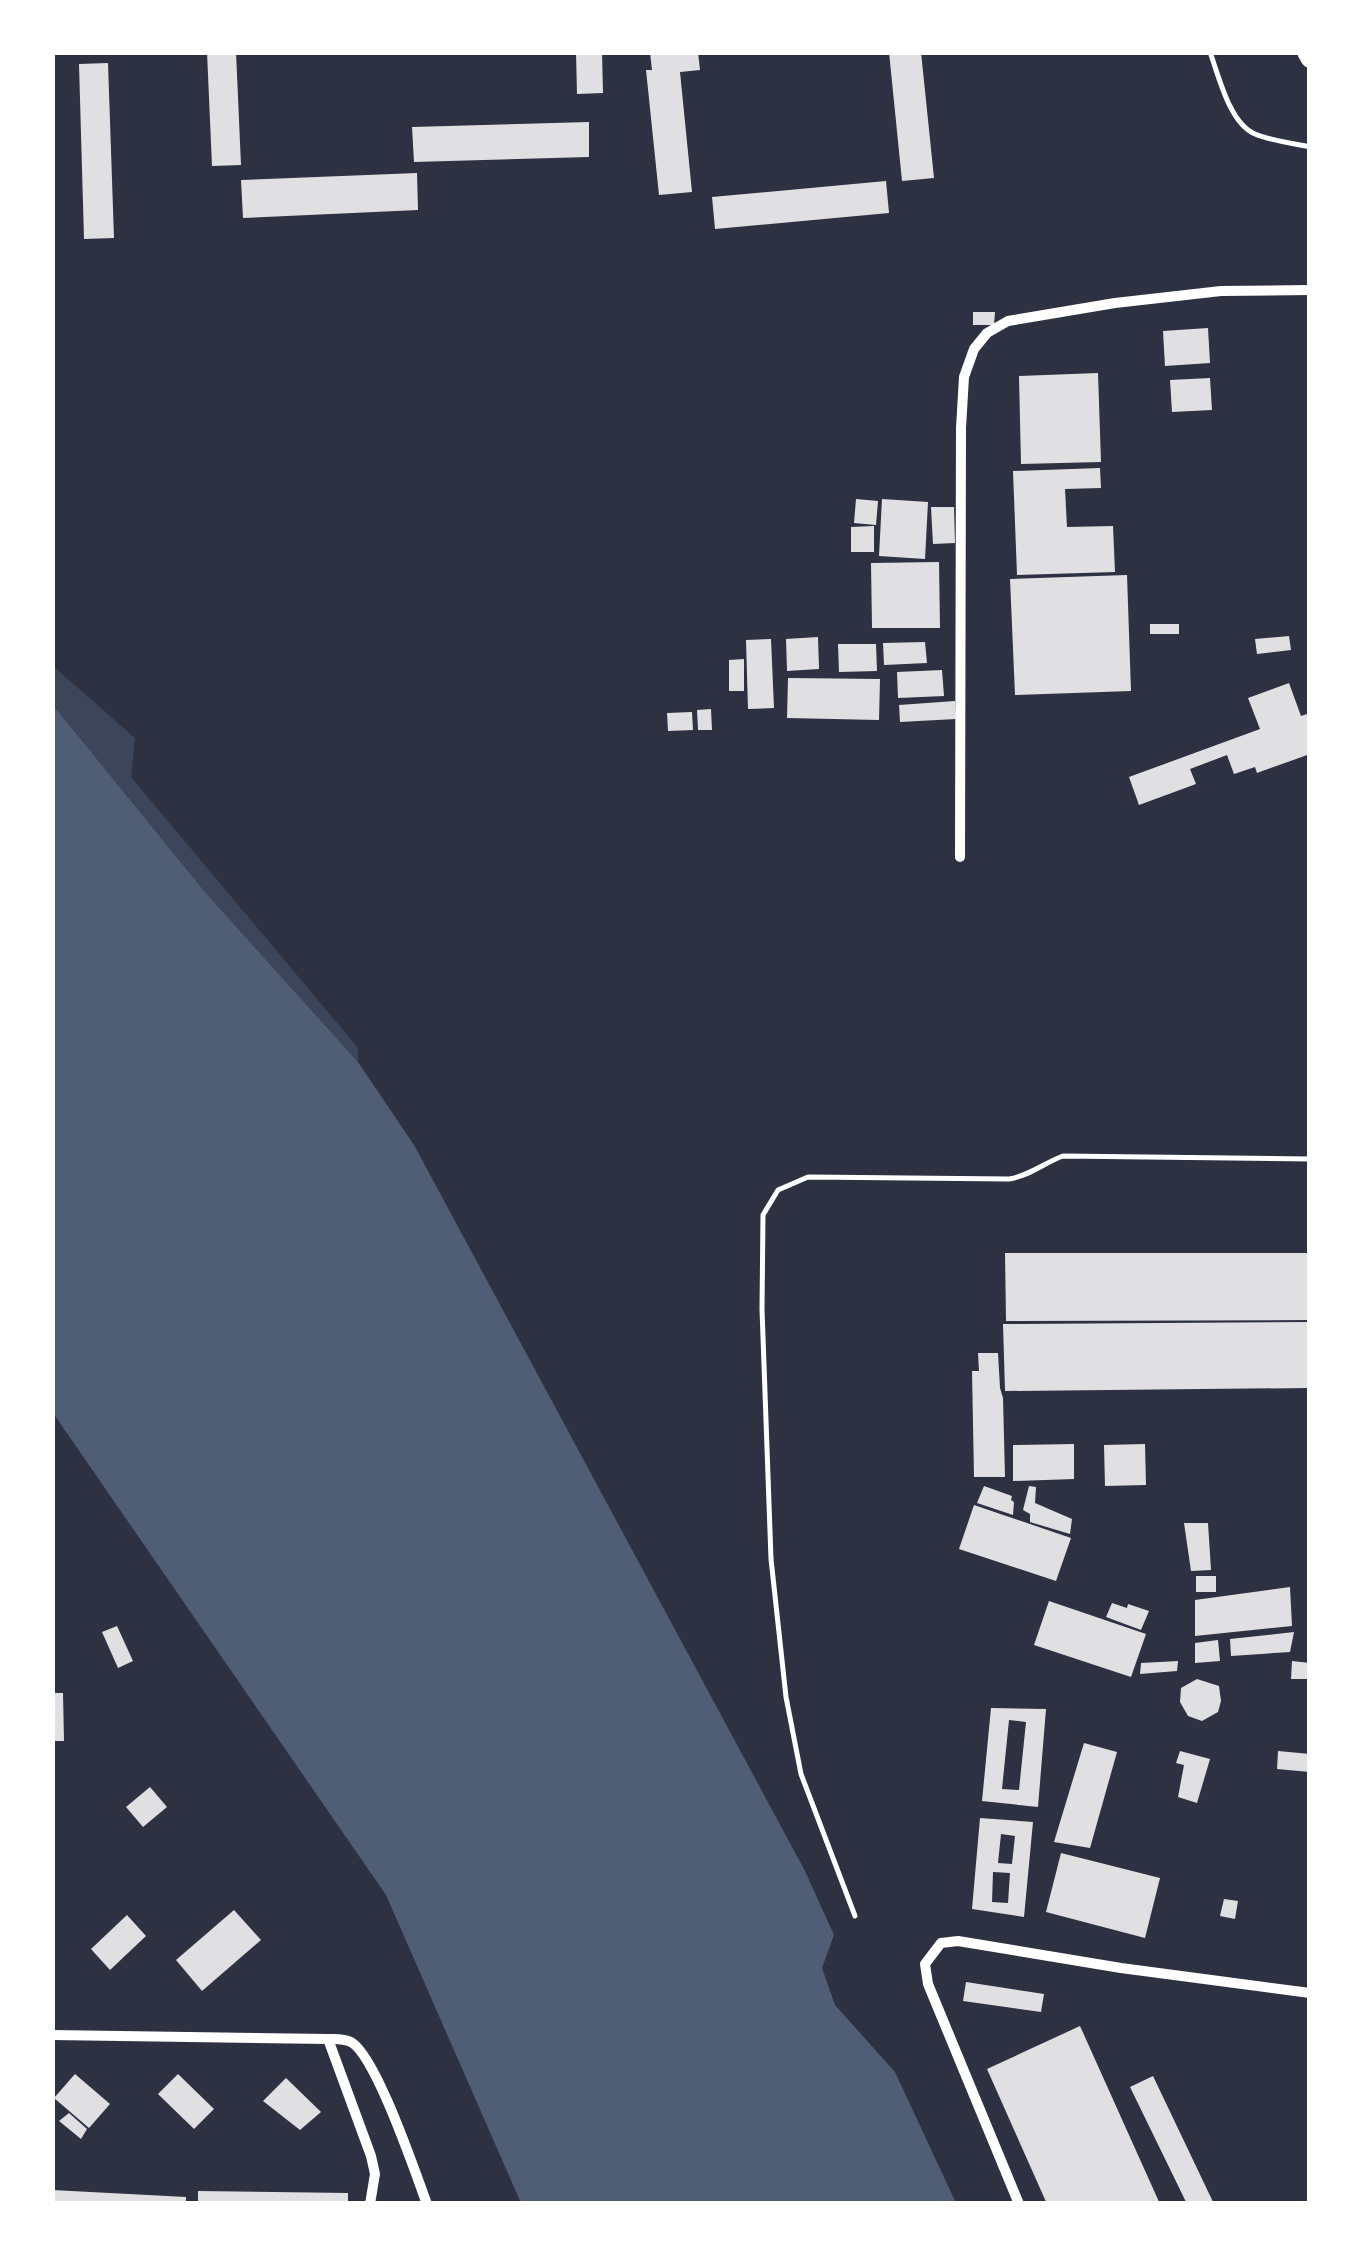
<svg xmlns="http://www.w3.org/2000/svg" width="1362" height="2256" viewBox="0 0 1362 2256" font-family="'Roboto Serif',serif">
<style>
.green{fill:#3c4559}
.water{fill:#4f5d75}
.building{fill:#e0e0e3;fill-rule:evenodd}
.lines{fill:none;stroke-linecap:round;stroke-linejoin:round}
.service{stroke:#fff;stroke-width:5}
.minor{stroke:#fff;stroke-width:10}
.primary{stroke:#fff;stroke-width:18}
</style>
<rect width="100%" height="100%" fill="#2d3142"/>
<polygon class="green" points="52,665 135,738 131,777 358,1048 358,1062 205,892 53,705"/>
<polygon class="water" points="53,705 205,892 358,1062 414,1145 805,1871 834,1935 822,1968 835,2005 895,2072 956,2203 521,2203 386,1895 53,1413"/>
<g class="building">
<polygon points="207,52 236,52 241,165 212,166"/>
<polygon points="576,52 602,52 603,93 577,94"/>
<polygon points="650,52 698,52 700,70 680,72 692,192 659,195 646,70 652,70"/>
<polygon points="889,52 921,52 934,178 902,181"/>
<polygon points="108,63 114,238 84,239 79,64"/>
<polygon points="589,122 589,157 414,162 412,127"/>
<polygon points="417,173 418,210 243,218 241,180"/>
<polygon points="886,181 889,213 715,229 712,197"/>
<polygon points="973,312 995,312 994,325 973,325"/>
<polygon points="1208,328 1210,363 1165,366 1163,331"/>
<polygon points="1098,373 1101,462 1021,464 1019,376"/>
<polygon points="1210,378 1212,410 1172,412 1170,380"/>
<polygon points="1100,468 1101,488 1065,489 1067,527 1113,526 1115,572 1017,575 1013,471"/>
<polygon points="856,499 878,501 876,525 854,523"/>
<polygon points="882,499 928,502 925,559 879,556"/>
<polygon points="931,507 954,507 955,543 933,544"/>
<polygon points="874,526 874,552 851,552 851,527"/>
<polygon points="939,562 940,628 872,628 871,563"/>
<polygon points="1127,575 1131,691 1015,695 1010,579"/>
<rect x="1150" y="624" width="29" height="10"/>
<polygon points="1289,636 1291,650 1257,654 1255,639"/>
<polygon points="818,637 819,669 787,671 786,639"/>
<polygon points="771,639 774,708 748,709 746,640"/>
<polygon points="925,642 927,663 884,665 883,643"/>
<polygon points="838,644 876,644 877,671 839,672"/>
<polygon points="744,659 744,691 729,691 729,660"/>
<polygon points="942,670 944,696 898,698 897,672"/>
<polygon points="788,678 880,679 879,720 787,718"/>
<polygon points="1289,683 1301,716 1310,713 1310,754 1257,773 1255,767 1234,774 1227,755 1190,769 1196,784 1139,805 1129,777 1260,729 1248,698"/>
<polygon points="955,701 956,719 900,722 899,705"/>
<polygon points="711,709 712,730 698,730 697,710"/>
<polygon points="692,712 693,730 668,731 667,713"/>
<polygon points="1005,1253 1310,1253 1310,1320 1006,1321"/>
<polygon points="1310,1322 1310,1388 1005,1391 1003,1324"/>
<polygon points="978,1353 998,1353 1000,1388 1003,1398 1005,1477 974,1477 972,1371 979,1371"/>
<polygon points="1074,1444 1074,1479 1013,1481 1013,1445"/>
<polygon points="1145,1444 1146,1485 1105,1486 1104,1445"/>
<polygon points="984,1486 1012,1496 1011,1500 1014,1502 1013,1515 977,1503"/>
<polygon points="1029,1486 1036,1487 1035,1503 1072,1519 1070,1534 1030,1522 1030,1514 1023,1510"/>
<polygon points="974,1505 1071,1538 1056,1581 959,1549"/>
<polygon points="1184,1523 1208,1523 1211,1570 1191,1571"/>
<rect x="1196" y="1576" width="20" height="16"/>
<polygon points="1290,1587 1292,1626 1195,1636 1195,1600"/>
<polygon points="1049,1601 1146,1634 1131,1677 1034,1645"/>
<polygon points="1112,1603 1127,1608 1128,1604 1149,1611 1141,1630 1106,1617"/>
<polygon points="117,1626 133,1661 118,1668 102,1632"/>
<polygon points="1294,1632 1290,1652 1231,1656 1230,1639"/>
<polygon points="1218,1640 1220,1661 1195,1663 1195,1643"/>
<polygon points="1178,1661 1177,1671 1140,1674 1141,1663"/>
<polygon points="1292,1661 1310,1663 1310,1679 1291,1679"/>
<polygon points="1197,1679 1219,1686 1221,1701 1218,1712 1202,1721 1188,1716 1180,1702 1181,1688"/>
<polygon points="52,1693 63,1693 64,1741 52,1741"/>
<path d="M991 1708 1046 1709 1038 1807 982 1801ZM1009 1720 1026 1722 1019 1790 1002 1789Z"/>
<polygon points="1084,1743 1117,1752 1090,1848 1054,1842"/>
<polygon points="1180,1751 1210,1759 1197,1803 1178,1797 1184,1765 1176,1763"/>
<polygon points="1278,1751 1310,1754 1310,1772 1277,1769"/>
<polygon points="150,1787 167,1807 143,1827 126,1807"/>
<path d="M980 1818 1033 1822 1024 1917 972 1909ZM1001 1834 1015 1836 1012 1864 998 1863ZM993 1872 1010 1873 1008 1903 992 1902Z"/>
<polygon points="1061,1853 1160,1878 1145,1938 1046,1912"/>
<polygon points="1224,1899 1238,1901 1235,1919 1220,1916"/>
<polygon points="234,1910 261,1940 202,1991 176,1960"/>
<polygon points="127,1915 146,1936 110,1970 91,1949"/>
<polygon points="966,1982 1044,1994 1041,2012 963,2001"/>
<polygon points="1080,2026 1160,2204 1047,2204 987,2069"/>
<polygon points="75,2074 110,2104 89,2128 54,2098"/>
<polygon points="178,2074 214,2109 194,2129 158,2094"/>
<polygon points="1153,2076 1214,2204 1187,2204 1130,2087"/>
<polygon points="286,2078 321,2112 300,2130 263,2101"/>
<polygon points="69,2113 87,2129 81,2139 59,2121"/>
<polygon points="52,2190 186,2197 186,2204 52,2204"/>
<polygon points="198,2191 348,2193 348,2204 198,2204"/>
</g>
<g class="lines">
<g class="service">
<path d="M1210 52C1219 77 1230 124 1255 134 1272 141 1292 143 1310 147"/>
<path d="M855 1916 801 1774 786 1697 771 1559 762 1309 763 1215 778 1190 808 1177 1009 1179C1029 1176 1044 1163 1063 1156L1310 1159"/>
</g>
<g class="minor">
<polyline points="960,857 961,428 964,377 974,349 987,333 1008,321 1115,303 1221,291 1310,290"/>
<polyline points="52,2035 328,2039 371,2156 375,2174 370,2204"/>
<path d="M328 2039C336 2039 343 2038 351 2042 376 2056 415 2172 427 2204"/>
<polyline points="1019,2204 928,1984 925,1964 941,1943 958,1941 1121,1968 1310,1993"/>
</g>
<polyline class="primary" points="1306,52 1310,59"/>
</g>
<rect width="1362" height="2256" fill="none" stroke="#ffffff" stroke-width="110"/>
</svg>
